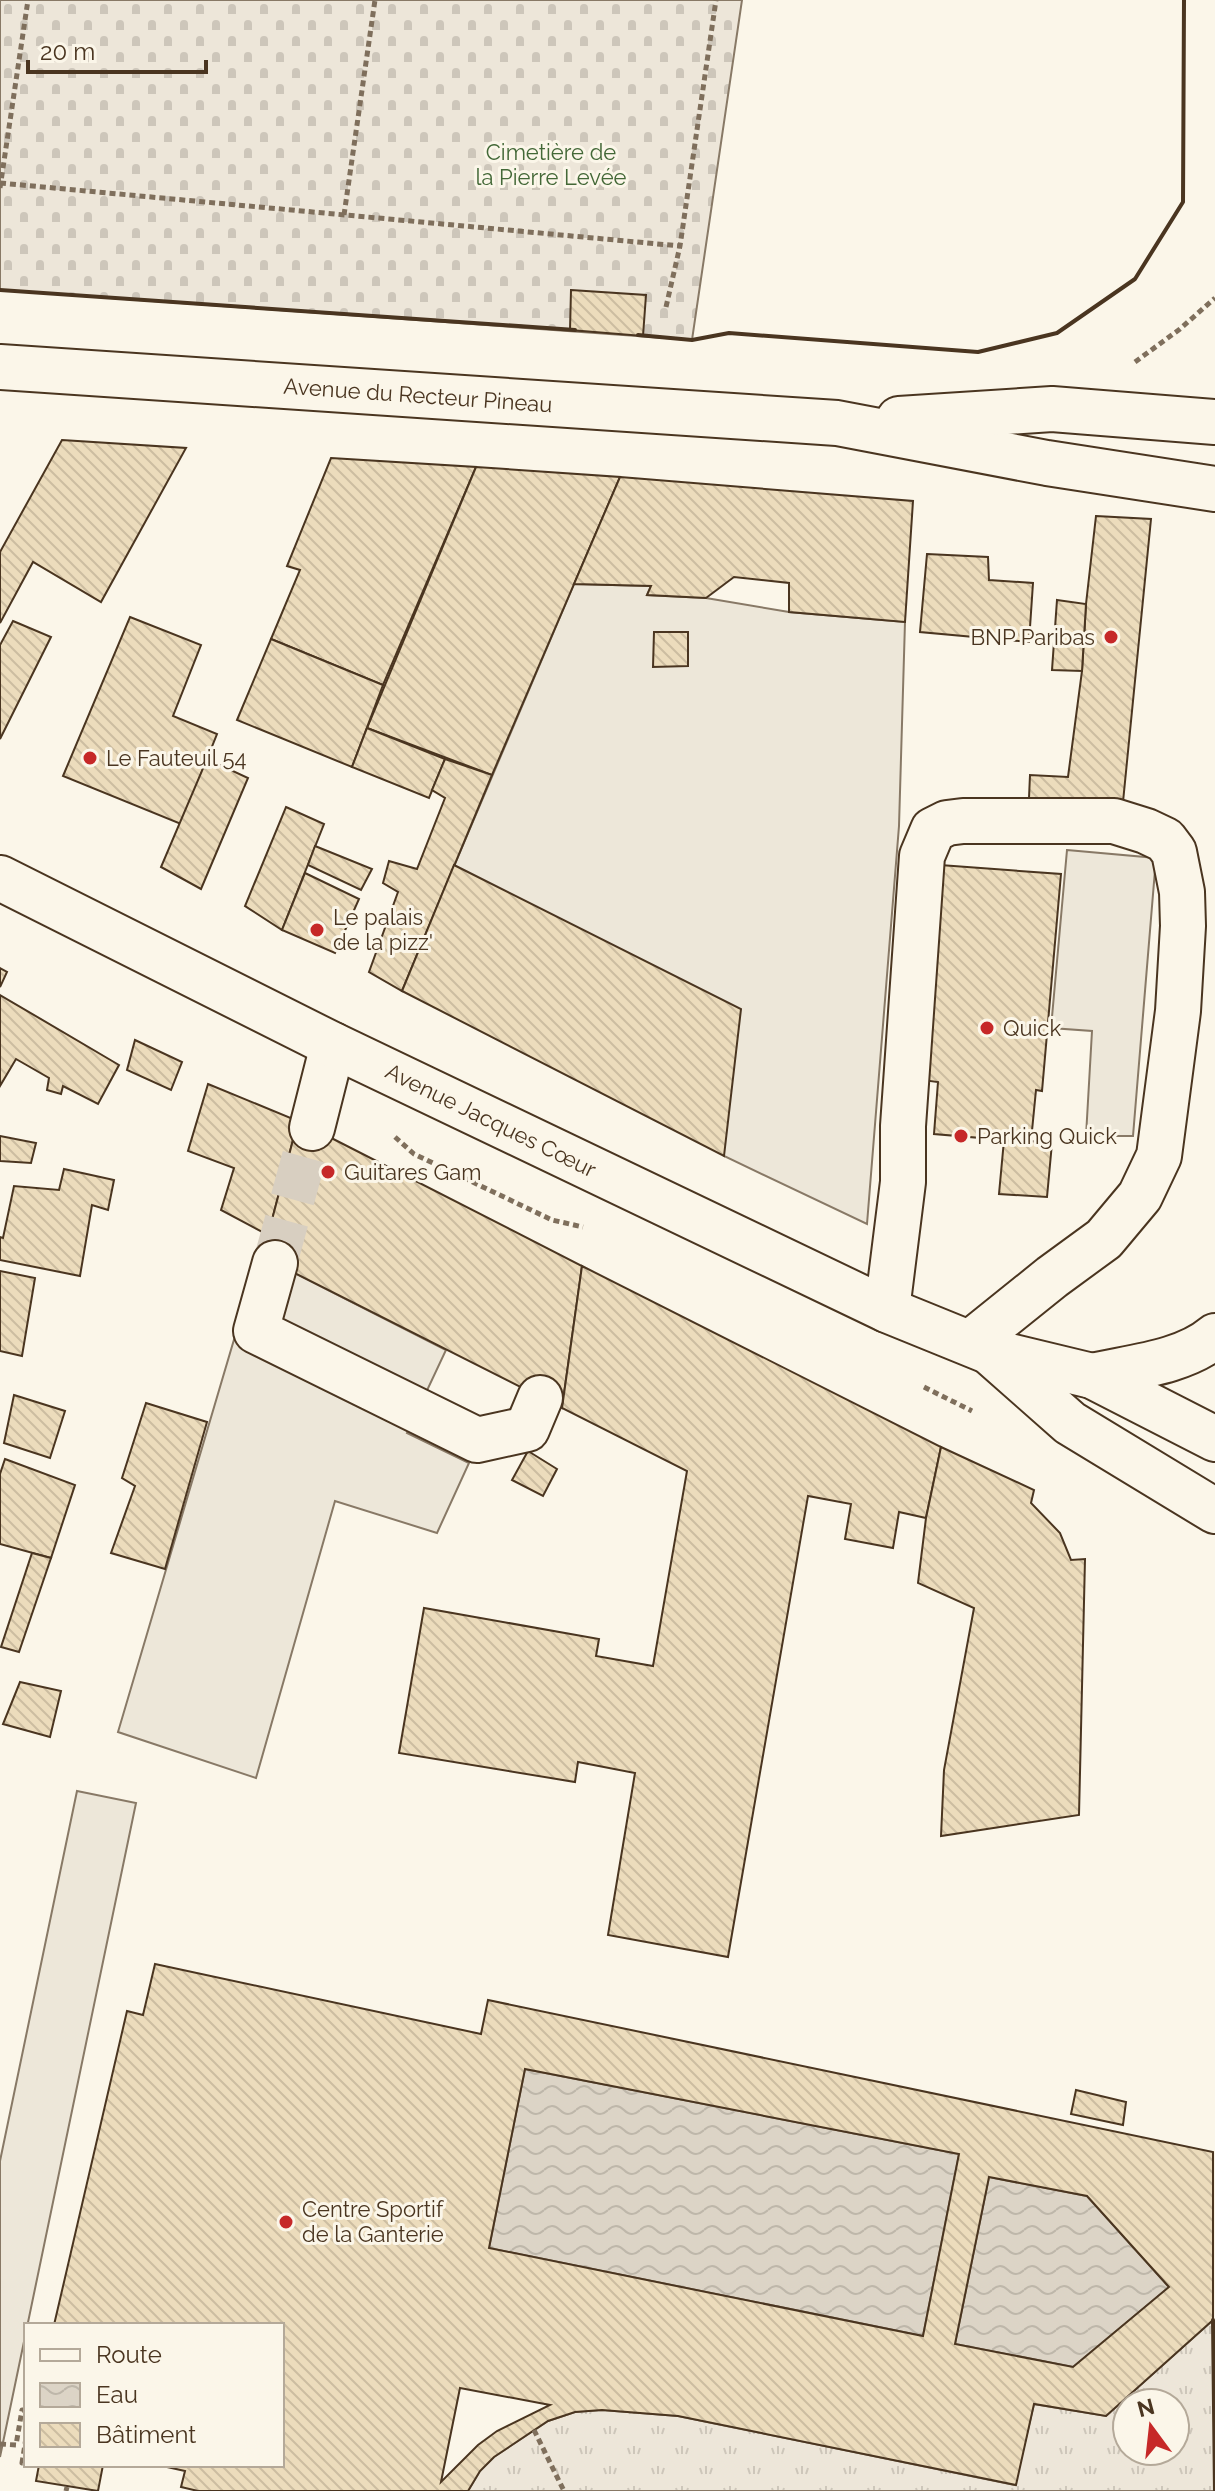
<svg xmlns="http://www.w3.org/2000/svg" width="1215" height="2491" viewBox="0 0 1215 2491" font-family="Raleway,sans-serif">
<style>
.grass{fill:url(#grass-tufts);stroke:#887966;stroke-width:2;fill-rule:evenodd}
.cemetery{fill:url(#cemetery-stones);stroke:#887966;stroke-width:2}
.parking{fill:#ede7d9;stroke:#887966;stroke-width:2}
.water{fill:url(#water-waves);stroke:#887966;stroke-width:2}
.building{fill:url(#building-back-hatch);stroke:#4a3520;stroke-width:2;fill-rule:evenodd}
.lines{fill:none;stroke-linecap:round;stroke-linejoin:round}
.minor-tunnel{stroke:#d8cfc1;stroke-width:44;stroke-dasharray:44 22;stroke-linecap:butt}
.minor-casing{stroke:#4a3520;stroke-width:48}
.major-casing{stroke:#4a3520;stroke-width:48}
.path{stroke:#7f6f5c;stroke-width:5;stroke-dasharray:6 4;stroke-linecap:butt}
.minor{stroke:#fbf6e9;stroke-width:44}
.major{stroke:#fbf6e9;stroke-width:44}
.wall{stroke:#4a3520;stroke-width:4}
.poi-dot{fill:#c62828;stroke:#fbf6e9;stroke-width:3}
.labels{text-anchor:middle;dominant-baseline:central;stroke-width:6;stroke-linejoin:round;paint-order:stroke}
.park-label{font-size:22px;fill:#436837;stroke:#fbf6e9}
.street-label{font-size:22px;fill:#4a3520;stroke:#fbf6e9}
.poi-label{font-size:22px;fill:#4a3520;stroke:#fbf6e9;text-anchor:start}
</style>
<defs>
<pattern id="grass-tufts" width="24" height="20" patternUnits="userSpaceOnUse" patternTransform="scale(2)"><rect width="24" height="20" fill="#ede6d9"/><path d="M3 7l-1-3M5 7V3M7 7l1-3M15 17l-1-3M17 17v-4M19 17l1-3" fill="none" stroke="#cdc6ba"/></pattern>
<pattern id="cemetery-stones" width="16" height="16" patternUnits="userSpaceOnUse" patternTransform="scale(2)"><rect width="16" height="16" fill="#ede6d9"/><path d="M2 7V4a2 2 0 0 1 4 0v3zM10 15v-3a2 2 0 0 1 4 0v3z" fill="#cdc6ba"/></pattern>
<pattern id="water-waves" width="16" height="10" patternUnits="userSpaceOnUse" patternTransform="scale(2)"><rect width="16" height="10" fill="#dcd4c6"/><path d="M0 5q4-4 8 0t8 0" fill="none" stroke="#beb7aa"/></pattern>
<pattern id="building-back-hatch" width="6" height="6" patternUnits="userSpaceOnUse" patternTransform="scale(2)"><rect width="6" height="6" fill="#ecdcbc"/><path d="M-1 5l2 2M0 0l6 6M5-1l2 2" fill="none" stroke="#ccbda1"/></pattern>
</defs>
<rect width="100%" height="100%" fill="#fbf6e9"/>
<path class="grass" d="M1213 2320 1215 2491H468L480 2471 494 2457 548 2421 575 2412 602 2410 678 2416 1015 2485 1034 2404 1106 2416ZM1127 2403H1175V2451H1127Z"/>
<polygon class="cemetery" points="0,0 742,0 692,340 0,290"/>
<g class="parking">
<polygon points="574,584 651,586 647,595 706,598 789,612 905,622 899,826 867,1224 724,1156 454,866"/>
<polygon points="1067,850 1156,858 1133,1136 1086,1136 1092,1031 1051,1028"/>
<polygon points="259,1255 446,1350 407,1433 469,1463 437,1533 335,1501 256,1778 118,1732"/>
<polygon points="77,1791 136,1803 0,2457 0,2161"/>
</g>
<g class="water">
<polygon points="525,2069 959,2154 923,2336 489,2248"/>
<polygon points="989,2177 1087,2196 1169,2287 1073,2367 955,2344"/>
</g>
<g class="building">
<polygon points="571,290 646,295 643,336 570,330"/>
<polygon points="62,440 186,448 101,602 33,562 0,623 0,552"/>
<polygon points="331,458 476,467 383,685 271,639 300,570 287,566"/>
<polygon points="476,467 620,477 492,775 367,728"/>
<polygon points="620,477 913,501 905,622 789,612 789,583 734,577 706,598 647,595 651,586 574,584"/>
<polygon points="1096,516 1151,519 1123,802 1029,798 1030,775 1068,777 1082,671 1086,604"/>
<polygon points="927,554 988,557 989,580 1033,583 1029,642 920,632"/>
<polygon points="1057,600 1086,604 1082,671 1052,670"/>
<polygon points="130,617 201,645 173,716 217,734 181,824 63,776"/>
<polygon points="13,621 51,637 0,739 0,645"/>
<polygon points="654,632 688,632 688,666 653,667"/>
<polygon points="271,639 383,685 352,767 237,720"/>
<polygon points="367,728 445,759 429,798 352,767"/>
<polygon points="207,759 248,778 201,889 161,867"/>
<polygon points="445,759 492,775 402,991 369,972 398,892 383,883 389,861 417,869 445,798 432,790"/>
<polygon points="286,807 324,824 282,930 245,906"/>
<polygon points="315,846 372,869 361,890 308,865"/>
<polygon points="454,865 741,1009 724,1156 402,991"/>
<polygon points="940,865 1061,874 1042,1091 1036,1090 1031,1141 1052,1143 1047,1197 999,1194 1004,1140 934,1134 938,1082 922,1080"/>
<polygon points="305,873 359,899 335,953 282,930"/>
<polygon points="0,968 7,972 0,987"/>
<polygon points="0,995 119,1065 98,1104 63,1086 61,1094 47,1090 49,1078 16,1059 0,1086"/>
<polygon points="135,1040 182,1062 171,1090 127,1070"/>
<polygon points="208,1084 298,1121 268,1235 221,1210 234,1168 188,1151"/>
<polygon points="298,1121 582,1266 562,1408 259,1255 268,1235"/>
<polygon points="0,1136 36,1143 31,1163 0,1161"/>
<polygon points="64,1169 114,1180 108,1210 92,1205 80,1276 0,1260 0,1237 3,1238 14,1186 59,1190"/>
<polygon points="582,1266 941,1447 926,1518 899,1512 893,1548 845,1539 851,1504 808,1496 728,1957 608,1935 635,1773 578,1762 575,1782 399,1753 424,1608 599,1639 596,1656 653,1666 687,1471 562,1408"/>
<polygon points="0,1271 35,1278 22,1356 0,1351"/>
<polygon points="14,1395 65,1411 50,1458 4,1443"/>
<polygon points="146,1403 207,1422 165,1569 111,1553 135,1486 122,1478"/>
<polygon points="941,1447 1034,1490 1031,1503 1060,1533 1071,1560 1085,1559 1079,1815 941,1836 944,1770 974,1608 918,1583 926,1518"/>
<polygon points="528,1451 557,1469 543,1496 512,1480"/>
<polygon points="5,1459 75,1485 51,1558 0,1544 0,1474"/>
<polygon points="32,1553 51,1558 19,1652 1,1647"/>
<polygon points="20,1682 61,1691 50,1737 3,1724"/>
<path d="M155 1964 481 2034 488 2000 1213 2152V2320L1106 2416 1034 2404 1016 2485 678 2416 602 2410 575 2412 548 2421 494 2457 480 2471 468 2491H198L181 2487 185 2471 158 2465H282V2325H54L127 2011 143 2015ZM525 2069 959 2154 923 2336 489 2248ZM989 2177 1087 2196 1169 2287 1073 2367 955 2344ZM460 2388 550 2405 497 2431 478 2445 441 2482Z"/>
<polygon points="1076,2090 1126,2102 1123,2125 1071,2114"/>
<polygon points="39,2465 103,2465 98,2491 36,2481"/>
</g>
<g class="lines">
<polyline class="minor-tunnel" points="275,1263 312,1128"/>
<g class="minor-casing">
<g id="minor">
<polyline points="312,1128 333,1045"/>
<polyline points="275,1263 256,1331 477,1440 527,1429 540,1398"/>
<polyline points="887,1310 903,1182 903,1126 922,856 933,830 947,823 963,821 1114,821 1146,831 1165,840 1174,852 1182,892 1183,926 1178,1011 1159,1156 1140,1196 1104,1239 1052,1277 970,1343"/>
</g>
</g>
<g class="major-casing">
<g id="major">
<polyline points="0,367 837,423 1047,463 1215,489"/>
<polyline points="899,419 1052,409 1215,422"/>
<polyline points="0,878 333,1045 887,1310 988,1351 1092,1376 1215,1439"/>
<polyline points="993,1355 1070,1423 1215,1511"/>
<path d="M1092 1376C1131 1367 1183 1363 1215 1336"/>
</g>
</g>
<g class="path">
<polyline points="0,183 680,246"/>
<polyline points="0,188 28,0"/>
<polyline points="344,215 375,0"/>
<polyline points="666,307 680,246 716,0"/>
<polyline points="1135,362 1180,329 1215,298"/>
<polyline points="395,1137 414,1154 552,1220 583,1227"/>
<polyline points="924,1387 972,1411"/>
<polyline points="534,2430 564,2491"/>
<polyline points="26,2438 22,2463 26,2463"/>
<polyline points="0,2444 16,2445 22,2410 26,2410"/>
<polyline points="66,2491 67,2487"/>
</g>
<use href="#minor" class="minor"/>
<use href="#major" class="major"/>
<g class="wall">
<polyline points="0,290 575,330"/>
<polyline points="638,335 692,340 729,333 978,352 1057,333 1135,279 1183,202 1184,0"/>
<polyline points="1213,2320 1215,2491"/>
</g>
</g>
<g class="poi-dot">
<circle cx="1111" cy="637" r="8"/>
<circle cx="90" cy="758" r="8"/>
<circle cx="317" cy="930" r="8"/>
<circle cx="987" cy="1028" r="8"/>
<circle cx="961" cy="1136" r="8"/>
<circle cx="328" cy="1172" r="8"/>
<circle cx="286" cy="2222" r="8"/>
</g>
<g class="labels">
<g class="park-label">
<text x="551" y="152">Cimetière de<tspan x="551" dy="25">la Pierre Levée</tspan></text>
</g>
<g class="street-label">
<text transform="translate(418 395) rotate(4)">Avenue du Recteur Pineau</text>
<text transform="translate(491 1120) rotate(26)">Avenue Jacques Cœur</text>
</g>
<g class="poi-label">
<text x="1095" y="637" text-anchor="end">BNP Paribas</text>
<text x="106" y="758">Le Fauteuil 54</text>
<text x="333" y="917">Le palais<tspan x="333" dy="25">de la pizz'</tspan></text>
<text x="1003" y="1028">Quick</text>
<text x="977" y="1136">Parking Quick</text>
<text x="344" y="1172">Guitares Gam</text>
<text x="302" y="2209">Centre Sportif<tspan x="302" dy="25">de la Ganterie</tspan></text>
</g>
</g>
<rect x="24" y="2323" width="260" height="144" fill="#fbf6e9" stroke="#b4a999" stroke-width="2"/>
<rect x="40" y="2349" width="40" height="12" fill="#fbf6e9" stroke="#b4a999" stroke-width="2"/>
<text x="96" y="2363" font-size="24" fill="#4a3520">Route</text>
<rect x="40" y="2383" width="40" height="24" fill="url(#water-waves)" stroke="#b4a999" stroke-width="2"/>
<text x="96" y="2403" font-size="24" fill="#4a3520">Eau</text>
<rect x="40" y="2423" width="40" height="24" fill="url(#building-back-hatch)" stroke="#b4a999" stroke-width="2"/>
<text x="96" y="2443" font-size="24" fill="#4a3520">Bâtiment</text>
<g transform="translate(1151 2427) rotate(345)"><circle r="38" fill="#fbf6e9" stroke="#b4a999" stroke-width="2"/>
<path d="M0-6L14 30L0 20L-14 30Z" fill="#c62828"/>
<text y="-12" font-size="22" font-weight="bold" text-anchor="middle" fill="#4a3520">N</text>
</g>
<path d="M28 60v12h178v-12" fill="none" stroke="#4a3520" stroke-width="4"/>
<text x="40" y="60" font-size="24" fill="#4a3520" stroke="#fbf6e9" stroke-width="6" paint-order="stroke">20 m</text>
</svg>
